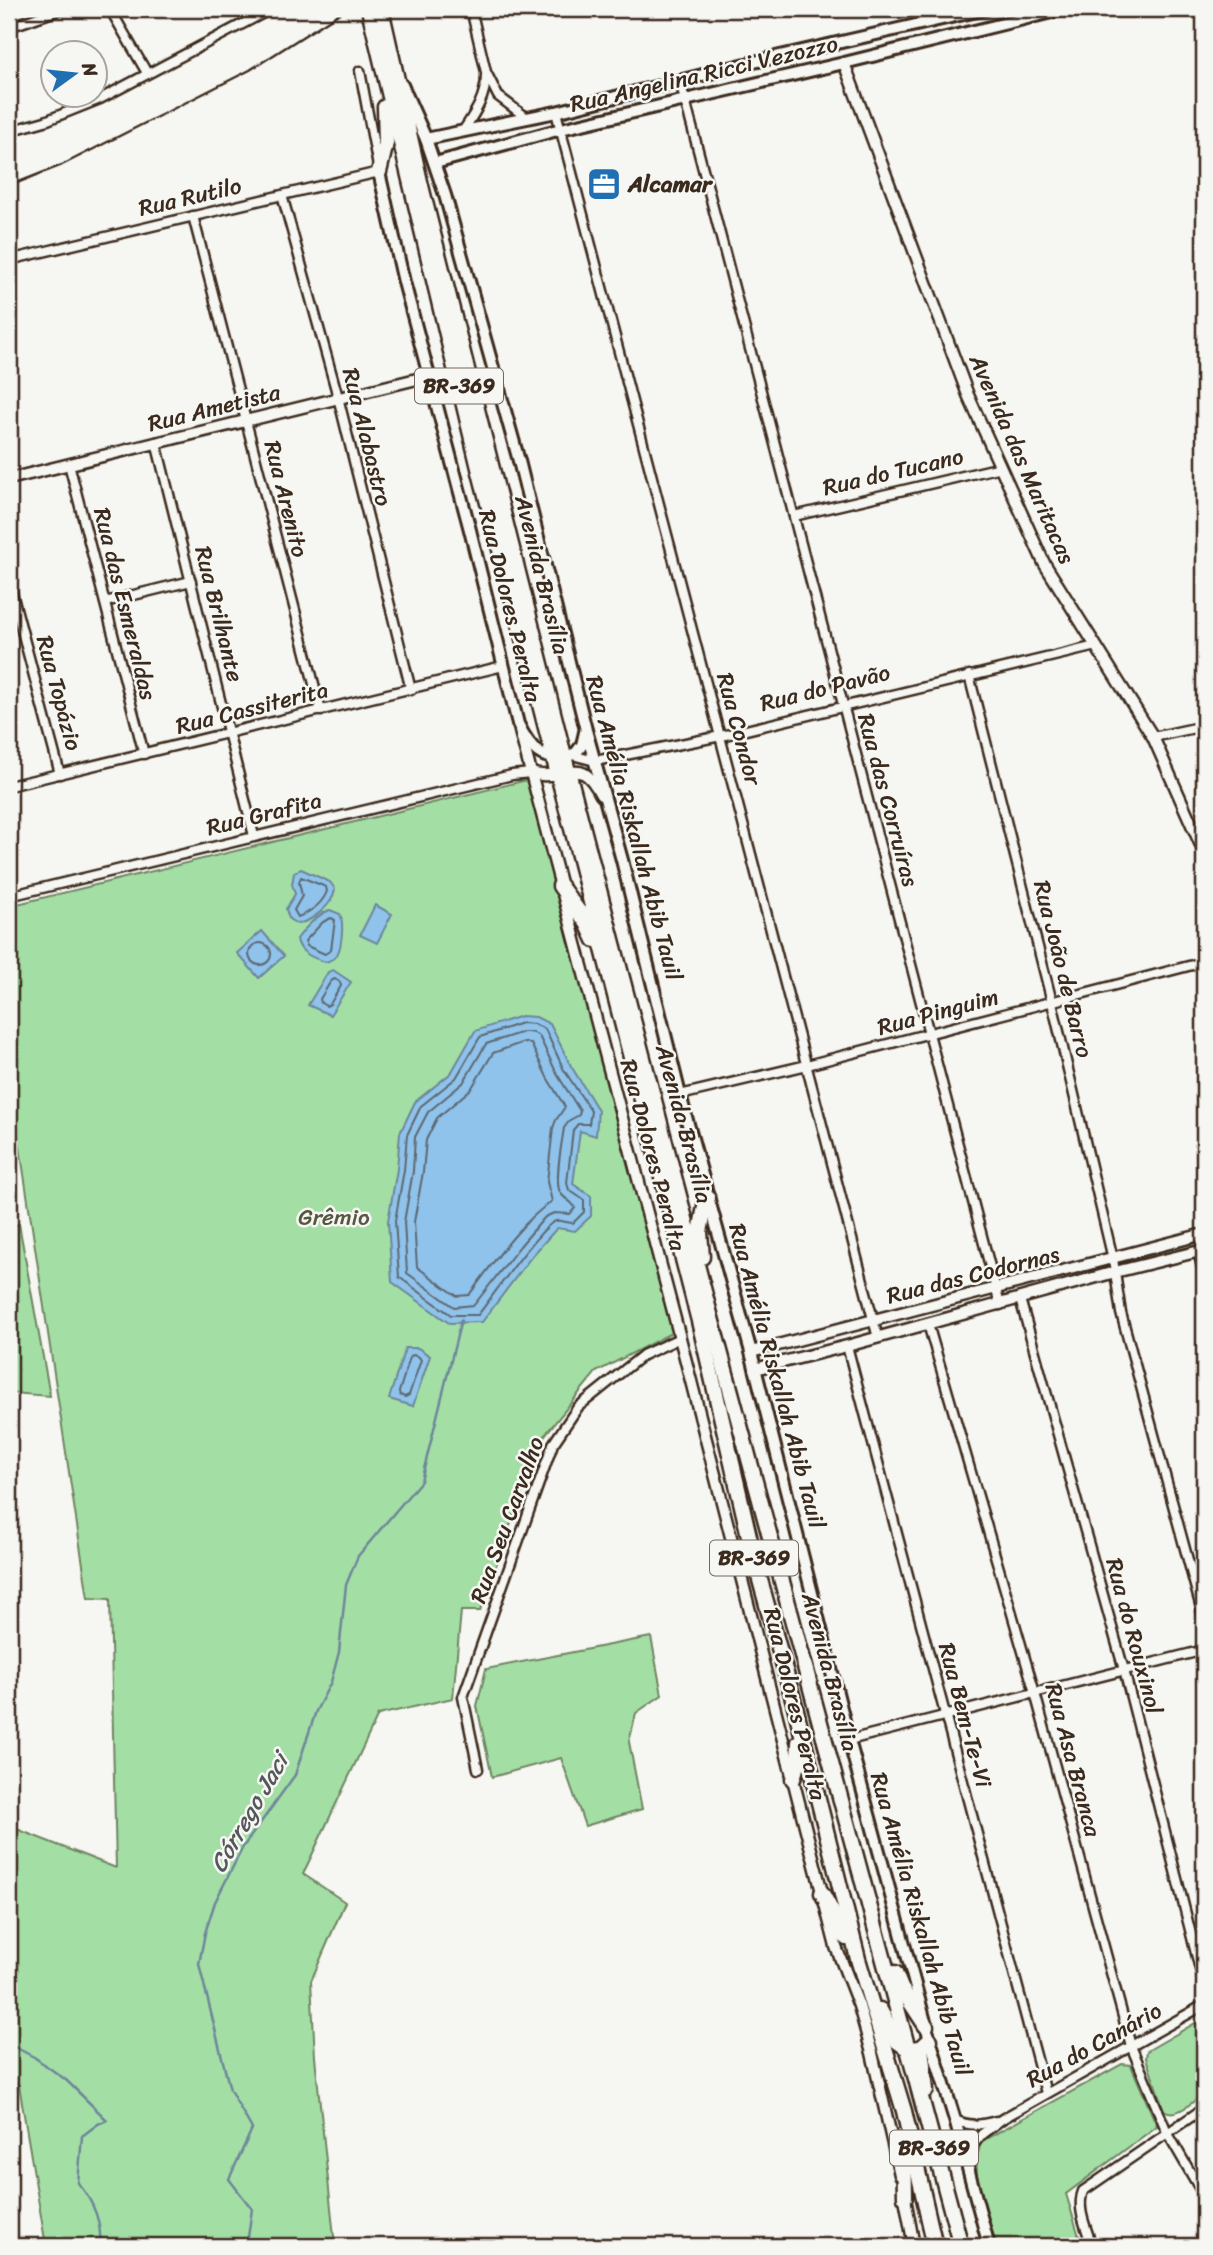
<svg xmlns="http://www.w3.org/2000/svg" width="1213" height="2255" viewBox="0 0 1213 2255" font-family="Sriracha,sans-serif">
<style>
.green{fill:#a3dfa5;stroke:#6f8462;stroke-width:2}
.water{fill:#8fc3ec;stroke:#6d869a;stroke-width:2}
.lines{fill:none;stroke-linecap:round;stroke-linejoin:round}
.shore{stroke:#5d6770;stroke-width:2}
.stream{stroke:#6d869a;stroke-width:2.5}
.minor-casing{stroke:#3b2a1e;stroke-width:13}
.tertiary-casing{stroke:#3b2a1e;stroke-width:15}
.secondary-casing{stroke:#3b2a1e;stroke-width:16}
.trunk-casing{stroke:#3b2a1e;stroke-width:19}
.minor{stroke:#f6f6f2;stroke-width:8}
.tertiary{stroke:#f6f6f2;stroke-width:10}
.secondary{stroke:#f6f6f2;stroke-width:10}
.trunk{stroke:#f6f6f2;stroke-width:14}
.rail{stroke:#3b2a1e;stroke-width:2.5}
.labels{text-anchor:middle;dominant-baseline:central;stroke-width:5;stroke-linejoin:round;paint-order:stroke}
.shield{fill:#f6f6f2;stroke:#73675e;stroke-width:2}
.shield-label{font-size:21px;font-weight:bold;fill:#3b2a1e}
.street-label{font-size:23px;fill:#3b2a1e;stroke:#f6f6f2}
.poi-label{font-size:23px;font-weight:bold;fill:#3b2a1e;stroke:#f6f6f2;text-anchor:start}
.park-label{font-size:23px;fill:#555740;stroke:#f6f6f2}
.water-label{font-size:24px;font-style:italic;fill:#54585c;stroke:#f6f6f2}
</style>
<rect width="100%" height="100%" fill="#f6f6f2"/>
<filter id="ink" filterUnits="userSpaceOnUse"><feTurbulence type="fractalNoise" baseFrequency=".0143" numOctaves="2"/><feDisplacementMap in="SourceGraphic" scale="14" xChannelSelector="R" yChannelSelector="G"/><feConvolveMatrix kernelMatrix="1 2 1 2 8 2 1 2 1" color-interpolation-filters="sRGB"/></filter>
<g filter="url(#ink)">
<g class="green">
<polygon points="527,780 675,1331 596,1372 540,1441 480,1611 461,1611 453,1698 378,1715 303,1874 345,1902 311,1981 315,2057 335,2246 48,2246 45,2240 19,2085 9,2078 9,1826 116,1868 110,1599 88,1598 9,1075 9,906"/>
<polygon points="19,1224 50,1396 11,1393 9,1396 9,1227"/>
<polygon points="651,1637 662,1695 636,1713 629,1742 642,1809 585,1826 561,1758 492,1777 477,1706 486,1669"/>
<path d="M1204 2018V2093C1193 2101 1177 2119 1164 2110L1146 2058 1147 2051Z"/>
<path d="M1122 2064 1131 2065 1157 2126 1066 2194 1082 2246H997C987 2213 967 2174 982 2141Z"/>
</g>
<g class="water">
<path d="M301 869 330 882 335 889C333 905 313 921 297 924L289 919 286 909 295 894 292 884 294 873Z"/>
<polygon points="375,905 392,914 377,943 360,935"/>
<path d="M330 910 340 914C344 923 342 949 336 956 333 960 330 960 326 962 313 958 299 953 297 939 305 928 317 915 330 910Z"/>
<polygon points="262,931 284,956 259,978 237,953"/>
<polygon points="333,970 351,982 330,1015 308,1005 328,972"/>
<polygon points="521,1016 536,1017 550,1024 571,1066 598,1110 596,1136 580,1131 573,1184 591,1196 591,1216 575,1231 557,1228 532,1256 482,1322 449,1323 392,1282 388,1221 397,1169 400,1133 415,1102 451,1073 475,1031"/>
<polygon points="405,1348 418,1348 430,1356 413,1406 389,1399"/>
</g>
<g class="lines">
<g class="shore">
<path d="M301 877 326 887 327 891C323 903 310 912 298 917L294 910 302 896 299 882Z"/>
<polygon points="331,918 335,920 331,950 325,954 307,946 305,941 323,922"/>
<circle cx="260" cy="954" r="11"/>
<polygon points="335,979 340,982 341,986 330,1004 326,1006 321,1003 320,999 331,981"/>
<path d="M522 1023 534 1024 545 1029 564 1070 591 1111 589 1124H578L573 1130 567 1183 569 1190 584 1200V1212L573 1223C568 1223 561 1220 556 1221 543 1223 490 1300 478 1315H451L399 1277 395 1221 404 1170 407 1135 421 1106 456 1078 480 1037Z"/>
<path d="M523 1032H532L539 1036 557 1074 580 1111 579 1115 570 1120 564 1128C562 1142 554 1181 560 1192 564 1200 572 1200 575 1208L570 1214 554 1213 545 1217 520 1246 474 1305 454 1307 407 1273 404 1222 413 1171 415 1137 428 1112 463 1083 486 1044Z"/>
<path d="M524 1042 531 1044 548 1079 565 1107 556 1120 553 1128 547 1182 552 1201C518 1225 494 1262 469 1295L457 1296 417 1267 414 1222 423 1172 426 1140 437 1118 471 1089 493 1053Z"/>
<polygon points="413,1355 419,1357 421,1360 409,1395 405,1397 400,1395 399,1392 410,1357"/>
</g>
<g class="stream">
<path d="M9 2044 34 2057 66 2080 107 2120 98 2124 82 2136 78 2183C93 2201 102 2222 100 2246"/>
<polyline points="240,2246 248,2237 252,2209 229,2179 252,2129 230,2090 199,1964 205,1933 215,1902 243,1847 295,1775 316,1711 331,1682 339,1652 346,1585 358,1556 421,1481 461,1320"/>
</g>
<g class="minor-casing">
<g id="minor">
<polyline points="110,9 147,73"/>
<polyline points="471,9 486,72 498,96 527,118"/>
<polyline points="9,27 62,9"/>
<polyline points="680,81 1000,1305"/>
<polyline points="556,112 878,1338"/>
<polyline points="9,131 45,121 100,99 271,9"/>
<path d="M463 131C475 113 486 97 486 75"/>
<polyline points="282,195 338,397 411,690"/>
<polyline points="193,216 321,711"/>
<polyline points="9,260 379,172 360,71"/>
<polyline points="156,442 254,836"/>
<polyline points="69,464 144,754"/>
<polyline points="794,516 1001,467"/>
<polyline points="9,582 60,774"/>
<polyline points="105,602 191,581"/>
<polyline points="969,675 1052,1002 1113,1259 1121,1313 1204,1619"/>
<polyline points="1153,737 1204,726"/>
<polyline points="572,755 595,761 721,736 1096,646"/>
<polyline points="9,786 503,666"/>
<polyline points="9,896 512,775 530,773"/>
<polyline points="680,1095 807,1065 1204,962"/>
<polyline points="1198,1251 1204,1275"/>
<polyline points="1020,1299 1124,1670 1204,1985"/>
<polyline points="928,1324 1035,1693 1131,2046 1167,2132 1204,2196"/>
<polyline points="847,1346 1046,2093"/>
<polyline points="849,1740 1204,1650"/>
<polyline points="478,1769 463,1697 553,1444 578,1407 643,1355 680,1338"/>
<path d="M955 2120C970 2127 981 2125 996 2121"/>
<polyline points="965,2155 982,2134 1002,2119 1204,2005"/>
<path d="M1092 2246C1087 2229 1076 2209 1083 2191L1204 2108"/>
</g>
</g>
<g class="tertiary-casing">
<g id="tertiary">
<polyline points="844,63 968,395 1044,563 1153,737 1204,852"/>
<polyline points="9,479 429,376"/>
<polyline points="520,731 680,1338 836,1947 859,2006 872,2053 900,2175"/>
<path d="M530 773C535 774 541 776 547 775 576 775 583 760 601 795"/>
<polyline points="751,1352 1204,1234"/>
<polyline points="755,1369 847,1346 1115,1272 1204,1250"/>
<polyline points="904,2193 914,2246"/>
</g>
</g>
<g class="secondary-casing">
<g id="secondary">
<polyline points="402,85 426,139 445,195 519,461 586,730 622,860 680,1095 751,1352 849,1740 924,2018"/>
<polyline points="426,139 556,112 754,62 986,9"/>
<polyline points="435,163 561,129 844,63 1064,9"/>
<path d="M379 172 404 282 470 530 518 724C531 751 545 766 576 753L582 745 585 732"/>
<polyline points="928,2033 955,2120 989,2246"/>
</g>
</g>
<g class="trunk-casing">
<g id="trunk">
<polyline points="369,9 480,472 699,1321 755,1562 795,1706 858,1959 904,2111 935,2246"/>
<polyline points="381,9 421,186 564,756 707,1303 961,2246"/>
<polyline points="379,172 386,143 385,107"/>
<polyline points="560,886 587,923 595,940"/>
<polyline points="702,1257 700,1232 707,1196"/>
<polyline points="793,1779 798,1761 799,1742"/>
<polyline points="822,1893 846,1938"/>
<polyline points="895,1973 901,1988 926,2026"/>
<polyline points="880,2010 897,2041 908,2049 921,2048 930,2040"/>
<polyline points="921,2048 926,2090"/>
<polyline points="904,2141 905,2197"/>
</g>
</g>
<use href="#minor" class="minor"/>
<use href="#tertiary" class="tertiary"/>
<use href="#secondary" class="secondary"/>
<use href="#trunk" class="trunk"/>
<polyline class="rail" points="9,186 62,165 250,70 346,9"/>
</g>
</g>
<defs>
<g id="office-square" transform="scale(1.75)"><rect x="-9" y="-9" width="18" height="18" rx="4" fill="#1f6fb2" stroke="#f6f6f2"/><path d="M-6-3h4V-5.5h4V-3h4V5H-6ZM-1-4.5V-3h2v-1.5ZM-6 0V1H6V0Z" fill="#fff"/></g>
</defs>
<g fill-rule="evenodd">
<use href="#office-square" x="604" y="184"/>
</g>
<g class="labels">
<g class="shield">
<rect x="415" y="368.5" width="88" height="35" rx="5"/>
<rect x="710" y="1540.5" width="88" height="35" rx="5"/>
<rect x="890" y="2130.5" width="88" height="35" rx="5"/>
</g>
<g class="shield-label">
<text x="459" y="386">BR-369</text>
<text x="754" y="1558">BR-369</text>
<text x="934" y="2148">BR-369</text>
</g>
<g class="street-label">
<text transform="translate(704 74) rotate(-13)">Rua Angelina Ricci Vezozzo</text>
<text transform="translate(190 197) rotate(-13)">Rua Rutilo</text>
<text transform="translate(214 408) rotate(-14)">Rua Ametista</text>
<text transform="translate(367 437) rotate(76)">Rua Alabastro</text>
<text transform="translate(1022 459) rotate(66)">Avenida das Maritacas</text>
<text transform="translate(893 472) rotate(-13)">Rua do Tucano</text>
<text transform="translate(286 499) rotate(76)">Rua Arenito</text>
<text transform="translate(542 575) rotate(76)">Avenida Brasília</text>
<text transform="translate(125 604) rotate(76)">Rua das Esmeraldas</text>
<text transform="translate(510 606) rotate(76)">Rua Dolores Peralta</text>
<text transform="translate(219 614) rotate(76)">Rua Brilhante</text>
<text transform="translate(825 688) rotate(-14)">Rua do Pavão</text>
<text transform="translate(59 693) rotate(75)">Rua Topázio</text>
<text transform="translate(252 708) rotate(-14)">Rua Cassiterita</text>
<text transform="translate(739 729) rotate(75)">Rua Condor</text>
<text transform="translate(888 800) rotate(75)">Rua das Corruíras</text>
<text transform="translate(264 814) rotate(-14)">Rua Grafita</text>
<text transform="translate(634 828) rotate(75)">Rua Amélia Riskallah Abib Tauil</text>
<text transform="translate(1063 969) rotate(76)">Rua João de Barro</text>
<text transform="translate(938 1012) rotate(-15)">Rua Pinguim</text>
<text transform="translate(684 1124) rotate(75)">Avenida Brasília</text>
<text transform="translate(653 1155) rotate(75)">Rua Dolores Peralta</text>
<text transform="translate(973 1275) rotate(-14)">Rua das Codornas</text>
<text transform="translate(777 1376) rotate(75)">Rua Amélia Riskallah Abib Tauil</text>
<text transform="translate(507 1520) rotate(-70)">Rua Seu Carvalho</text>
<text transform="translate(1134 1636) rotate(75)">Rua do Rouxinol</text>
<text transform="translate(830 1672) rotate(75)">Avenida Brasília</text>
<text transform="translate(795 1704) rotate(76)">Rua Dolores Peralta</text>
<text transform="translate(965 1715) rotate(75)">Rua Bem-Te-Vi</text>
<text transform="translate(1073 1760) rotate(75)">Rua Asa Branca</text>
<text transform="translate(921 1924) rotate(74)">Rua Amélia Riskallah Abib Tauil</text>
<text transform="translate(1094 2045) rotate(-29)">Rua do Canário</text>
</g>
<g class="poi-label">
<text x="628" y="184">Alcamar</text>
</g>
<g class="park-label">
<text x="334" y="1217">Grêmio</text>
</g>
<g class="water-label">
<text transform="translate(249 1813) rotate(-60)">Córrego Jaci</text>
</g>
</g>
<rect width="1213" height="2255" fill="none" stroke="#f6f6f2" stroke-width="35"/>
<rect x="18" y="18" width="1178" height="2220" fill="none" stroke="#3b2a1e" stroke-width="2.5" filter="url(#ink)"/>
<g transform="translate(74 74) rotate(75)"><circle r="33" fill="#f6f6f2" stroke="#aba49d" stroke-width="2"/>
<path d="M0-5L12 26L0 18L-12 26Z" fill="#1f6fb2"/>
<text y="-10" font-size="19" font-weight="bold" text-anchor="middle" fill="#3b2a1e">N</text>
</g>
</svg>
